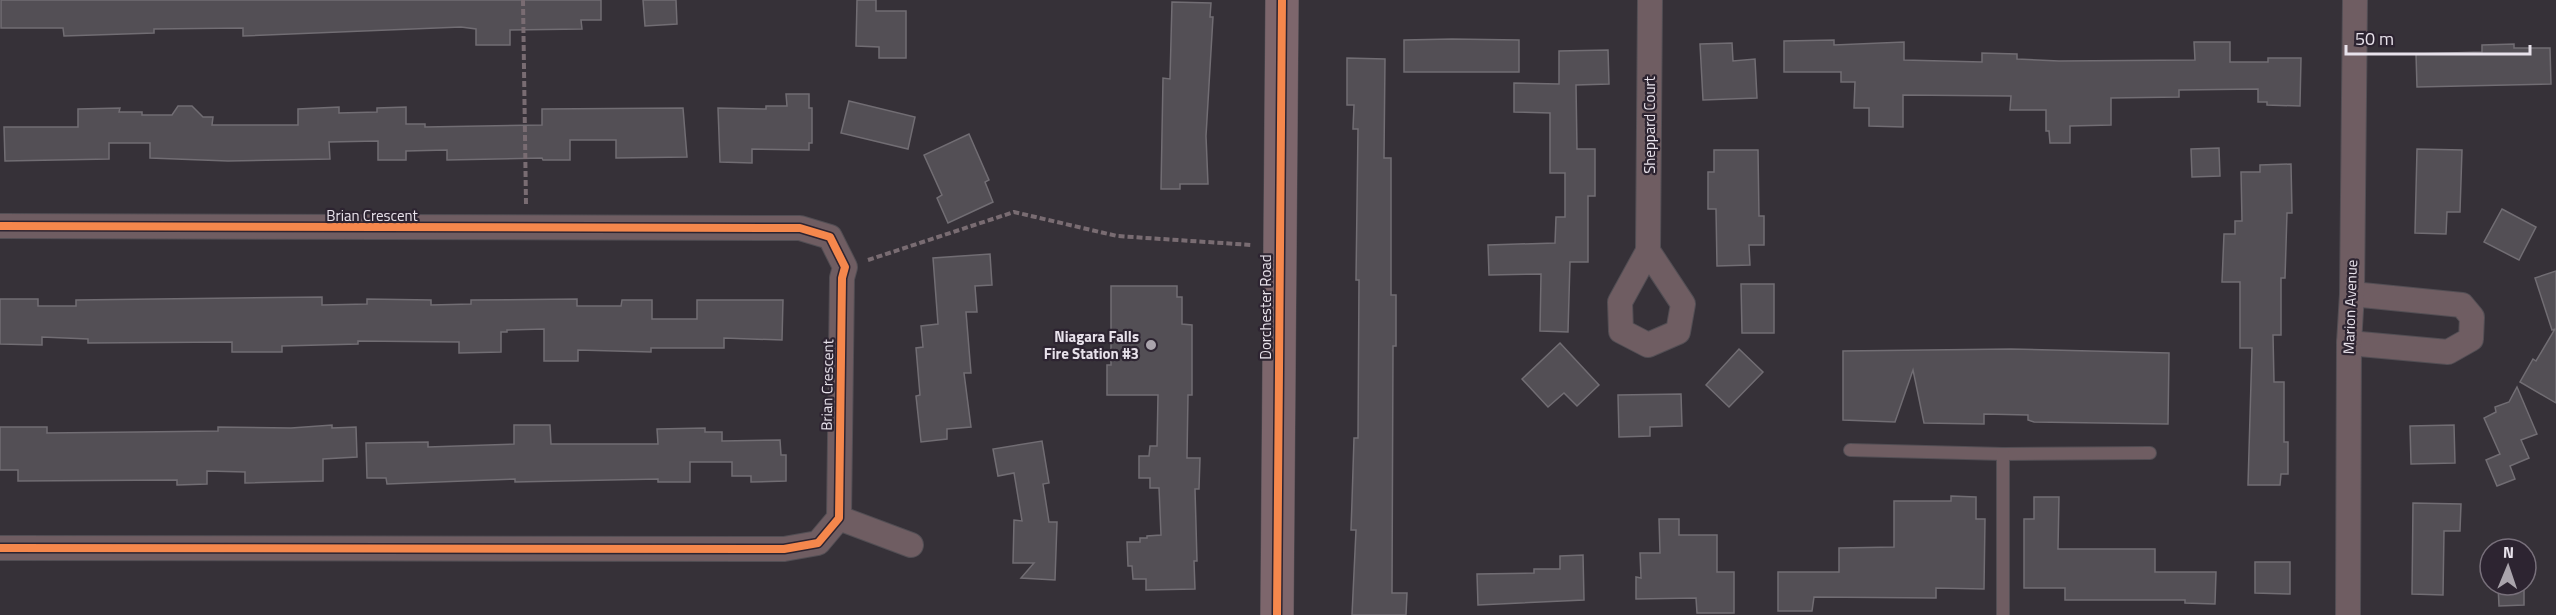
<svg xmlns="http://www.w3.org/2000/svg" width="2556" height="615" viewBox="0 0 2556 615" font-family="'Titillium Web',sans-serif">
<style>
.building{fill:#534f55;stroke:#716d73;stroke-width:1.5}
.lines{fill:none;stroke-linecap:round;stroke-linejoin:round}
.lane-casing{stroke:#524e54;stroke-width:14}
.street-casing{stroke:#524e54;stroke-width:26}
.secondary-casing{stroke:#524e54;stroke-width:34}
.path{stroke:#796c72;stroke-width:4;stroke-dasharray:6 3;stroke-linecap:butt}
.lane{stroke:#6f5d62;stroke-width:12}
.street{stroke:#6f5d62;stroke-width:24}
.secondary{stroke:#7d666c;stroke-width:33}
.cycleway-casing{stroke:#2d2431;stroke-width:11}
.cycleway{stroke:#f5874c;stroke-width:8}
.poi-dot{fill:#aaa4ac;stroke:#2d2431;stroke-width:2}
.labels{text-anchor:middle;dominant-baseline:central;stroke-width:4.5;stroke-linejoin:round;paint-order:stroke}
.street-label{font-size:15px;fill:#e8e2eb;stroke:#2d2431}
.poi-label{font-size:15px;font-weight:bold;fill:#e8e2eb;stroke:#2d2431;text-anchor:end}
</style>
<rect width="100%" height="100%" fill="#363138"/>
<g class="building">
<polygon points="1,0 601,0 601,20 581,20 582,29 510,30 510,45 476,45 476,29 461,27 243,36 243,28 154,29 154,33 64,36 63,28 1,28"/>
<polygon points="643,0 676,0 677,24 645,26"/>
<polygon points="857,0 876,0 876,11 906,11 906,58 879,58 879,47 856,46"/>
<polygon points="1172,2 1211,3 1210,17 1213,17 1206,136 1208,184 1180,184 1180,189 1161,189 1163,78 1170,79"/>
<polygon points="1452,39 1519,40 1519,72 1404,72 1404,40"/>
<polygon points="1834,40 1834,45 1904,42 1904,60 1982,62 1982,53 2017,54 2017,59 2059,61 2195,60 2194,42 2230,42 2230,62 2268,62 2268,58 2301,58 2300,106 2267,105 2267,102 2258,102 2258,89 2179,90 2179,97 2111,98 2111,125 2070,126 2070,143 2050,143 2049,131 2046,131 2046,110 2010,110 2011,96 1903,95 1903,127 1869,126 1869,108 1854,108 1855,82 1841,82 1841,72 1784,72 1784,41"/>
<polygon points="1732,43 1733,61 1755,59 1757,98 1703,100 1700,44"/>
<polygon points="2514,44 2514,48 2550,48 2551,84 2417,87 2416,54 2482,52 2482,45"/>
<polygon points="1608,50 1609,84 1576,85 1577,149 1595,149 1595,196 1588,196 1588,262 1570,262 1568,332 1540,331 1541,274 1489,275 1488,245 1555,243 1556,217 1565,217 1565,173 1550,173 1550,113 1514,112 1514,83 1559,84 1559,51"/>
<polygon points="1347,58 1385,59 1384,158 1391,158 1391,295 1396,295 1396,346 1393,346 1392,593 1407,593 1406,615 1352,615 1356,530 1351,530 1352,501 1354,438 1358,438 1359,280 1356,280 1358,129 1353,129 1354,105 1347,105"/>
<polygon points="786,94 809,94 809,108 812,108 812,143 809,143 809,150 752,149 752,163 720,162 718,108 766,109 766,106 787,106"/>
<polygon points="849,101 915,117 908,149 841,133"/>
<polygon points="178,106 192,106 203,117 213,117 212,125 298,125 298,109 339,107 339,113 377,112 377,108 406,107 406,124 425,124 425,127 542,125 542,109 683,108 687,157 616,158 616,140 570,140 570,160 543,160 542,158 447,160 447,150 406,151 406,160 378,160 378,141 329,142 330,159 228,161 150,158 150,143 109,143 109,159 5,161 4,127 78,127 78,109 120,108 119,112 142,112 142,115 172,115"/>
<polygon points="969,134 989,180 985,182 993,202 948,223 937,198 942,195 924,155"/>
<polygon points="2219,148 2220,176 2192,177 2191,149"/>
<polygon points="2417,149 2462,150 2460,212 2447,212 2446,234 2415,233"/>
<polygon points="1714,150 1758,150 1759,216 1764,216 1764,245 1749,245 1750,265 1717,266 1716,209 1708,209 1708,172 1714,172"/>
<polygon points="2291,164 2292,213 2287,213 2285,278 2281,278 2281,335 2273,335 2274,382 2284,382 2284,442 2288,442 2288,474 2281,474 2280,485 2248,485 2252,348 2240,348 2240,282 2222,282 2224,234 2235,234 2235,221 2242,221 2241,172 2260,172 2260,165"/>
<polygon points="2502,209 2536,227 2519,260 2484,242"/>
<polygon points="990,254 992,285 975,286 977,312 966,312 971,373 964,373 971,427 947,429 947,439 921,442 916,396 920,395 916,348 923,347 921,326 938,324 933,258"/>
<polygon points="2556,271 2556,403 2520,382 2533,359 2536,361 2555,329 2552,330 2535,278"/>
<polygon points="1741,284 1774,284 1774,333 1742,333"/>
<polygon points="1111,286 1177,286 1177,297 1182,297 1182,324 1192,325 1192,395 1188,395 1187,458 1200,458 1199,489 1195,489 1197,561 1194,561 1195,589 1146,590 1146,579 1133,579 1132,566 1128,566 1127,542 1140,542 1140,538 1147,538 1147,536 1161,535 1159,488 1150,488 1150,478 1139,478 1139,456 1149,456 1150,446 1157,446 1158,395 1107,395 1107,365 1111,365"/>
<polygon points="322,297 322,305 367,304 367,299 431,300 431,305 471,304 471,300 577,299 577,306 621,306 622,300 652,300 652,319 697,319 697,300 783,300 782,340 724,338 724,348 651,348 651,352 578,350 578,361 544,361 544,329 507,330 507,332 501,332 501,352 459,353 459,342 358,341 358,344 282,346 282,352 232,352 232,342 88,343 88,339 42,337 42,345 0,344 0,299 38,299 38,306 76,306 76,300"/>
<polygon points="1560,343 1599,385 1577,406 1564,393 1548,407 1522,379"/>
<polygon points="1739,349 1763,372 1729,407 1706,385"/>
<polygon points="2011,349 2169,353 2168,424 2034,422 2028,420 2028,415 1984,414 1984,424 1924,423 1913,370 1895,422 1843,420 1843,351"/>
<polygon points="2517,387 2537,434 2521,440 2529,458 2510,466 2515,479 2497,486 2486,460 2500,454 2484,418 2496,412 2495,407 2509,402"/>
<polygon points="1681,394 1682,426 1650,427 1650,436 1619,437 1618,395"/>
<polygon points="332,425 332,428 356,427 357,457 323,459 323,481 245,483 245,472 207,471 207,484 177,485 177,480 18,481 18,470 0,470 0,427 47,427 47,433 138,432 218,431 218,427 291,428"/>
<polygon points="514,425 550,425 551,444 658,444 657,429 705,428 705,432 722,432 722,441 780,440 781,455 786,455 786,481 751,482 751,476 732,476 732,462 690,462 690,482 658,482 658,479 515,482 515,479 387,484 386,478 367,478 366,443 428,442 428,447 514,444"/>
<polygon points="2454,425 2455,463 2411,464 2410,426"/>
<polygon points="1042,441 1049,483 1043,484 1049,522 1057,522 1055,580 1021,578 1034,563 1013,563 1014,520 1022,521 1014,473 998,476 993,449"/>
<polygon points="1951,496 1976,497 1976,519 1985,519 1984,589 1936,588 1936,598 1814,597 1812,611 1778,611 1778,572 1839,572 1839,548 1894,547 1894,501 1951,501"/>
<polygon points="2034,497 2059,497 2058,549 2155,549 2155,572 2216,572 2215,604 2185,603 2185,600 2065,600 2065,588 2024,588 2024,519 2034,519"/>
<polygon points="2413,503 2461,504 2460,531 2444,531 2443,595 2412,594"/>
<polygon points="1659,519 1679,519 1679,535 1717,535 1717,572 1734,572 1734,613 1697,613 1696,598 1636,599 1636,577 1641,578 1640,553 1660,553"/>
<polygon points="1583,555 1584,600 1478,605 1477,574 1534,573 1534,569 1560,569 1560,556"/>
<polygon points="2255,562 2290,562 2290,594 2255,593"/>
<polygon points="2498,585 2524,585 2524,605 2499,606"/>
</g>
<g class="lines">
<g class="lane-casing">
<g id="lane">
<polyline points="1850,450 2003,454 2150,453"/>
<polyline points="2003,615 2003,454"/>
</g>
</g>
<g class="street-casing">
<g id="street">
<polyline points="0,226 800,228 830,237 845,267 842,278 839,518 818,543 784,549 0,548"/>
<polyline points="1648,251 1683,304 1678,332 1648,345 1621,331 1620,302 1648,251 1650,0"/>
<polyline points="2349,343 2448,352 2471,339 2472,317 2462,305 2352,294"/>
<polyline points="839,518 911,545"/>
<polyline points="2348,615 2349,343 2352,294 2355,0"/>
</g>
</g>
<g class="secondary-casing">
<polyline id="secondary" points="1277,615 1282,0"/>
</g>
<g class="path">
<polyline points="523,0 526,204"/>
<polyline points="868,260 1014,212 1117,236 1252,245"/>
</g>
<use href="#lane" class="lane"/>
<use href="#street" class="street"/>
<use href="#secondary" class="secondary"/>
<g class="cycleway-casing">
<g id="cycleway">
<polyline points="0,226 800,228 830,237 845,267 842,278 839,518 818,543 784,549 0,548"/>
<polyline points="1277,615 1282,0"/>
</g>
</g>
<use href="#cycleway" class="cycleway"/>
</g>
<circle class="poi-dot" cx="1151" cy="345" r="6"/>
<g class="labels">
<g class="street-label">
<text transform="translate(1649 125) rotate(-90)">Sheppard Court</text>
<text x="372" y="215">Brian Crescent</text>
<text transform="translate(1265 307) rotate(-90)">Dorchester Road</text>
<text transform="translate(2350 307) rotate(-88)">Marion Avenue</text>
<text transform="translate(827 385) rotate(-89)">Brian Crescent</text>
</g>
<g class="poi-label">
<text x="1139" y="336">Niagara Falls<tspan x="1139" dy="17">Fire Station #3</tspan></text>
</g>
</g>
<g transform="translate(2508 567) rotate(2)"><circle r="28" fill="#2d2431" stroke="#78707b" stroke-width="1.5"/>
<path d="M0-4.5L10 22L0 15L-10 22Z" fill="#aaa4ac"/>
<text y="-9" font-size="16" font-weight="bold" text-anchor="middle" fill="#e8e2eb">N</text>
</g>
<path d="M2346 45v9h184v-9" fill="none" stroke="#e8e2eb" stroke-width="3"/>
<text x="2355" y="45" font-size="18" fill="#e8e2eb" stroke="#2d2431" stroke-width="4.5" paint-order="stroke">50 m</text>
</svg>
